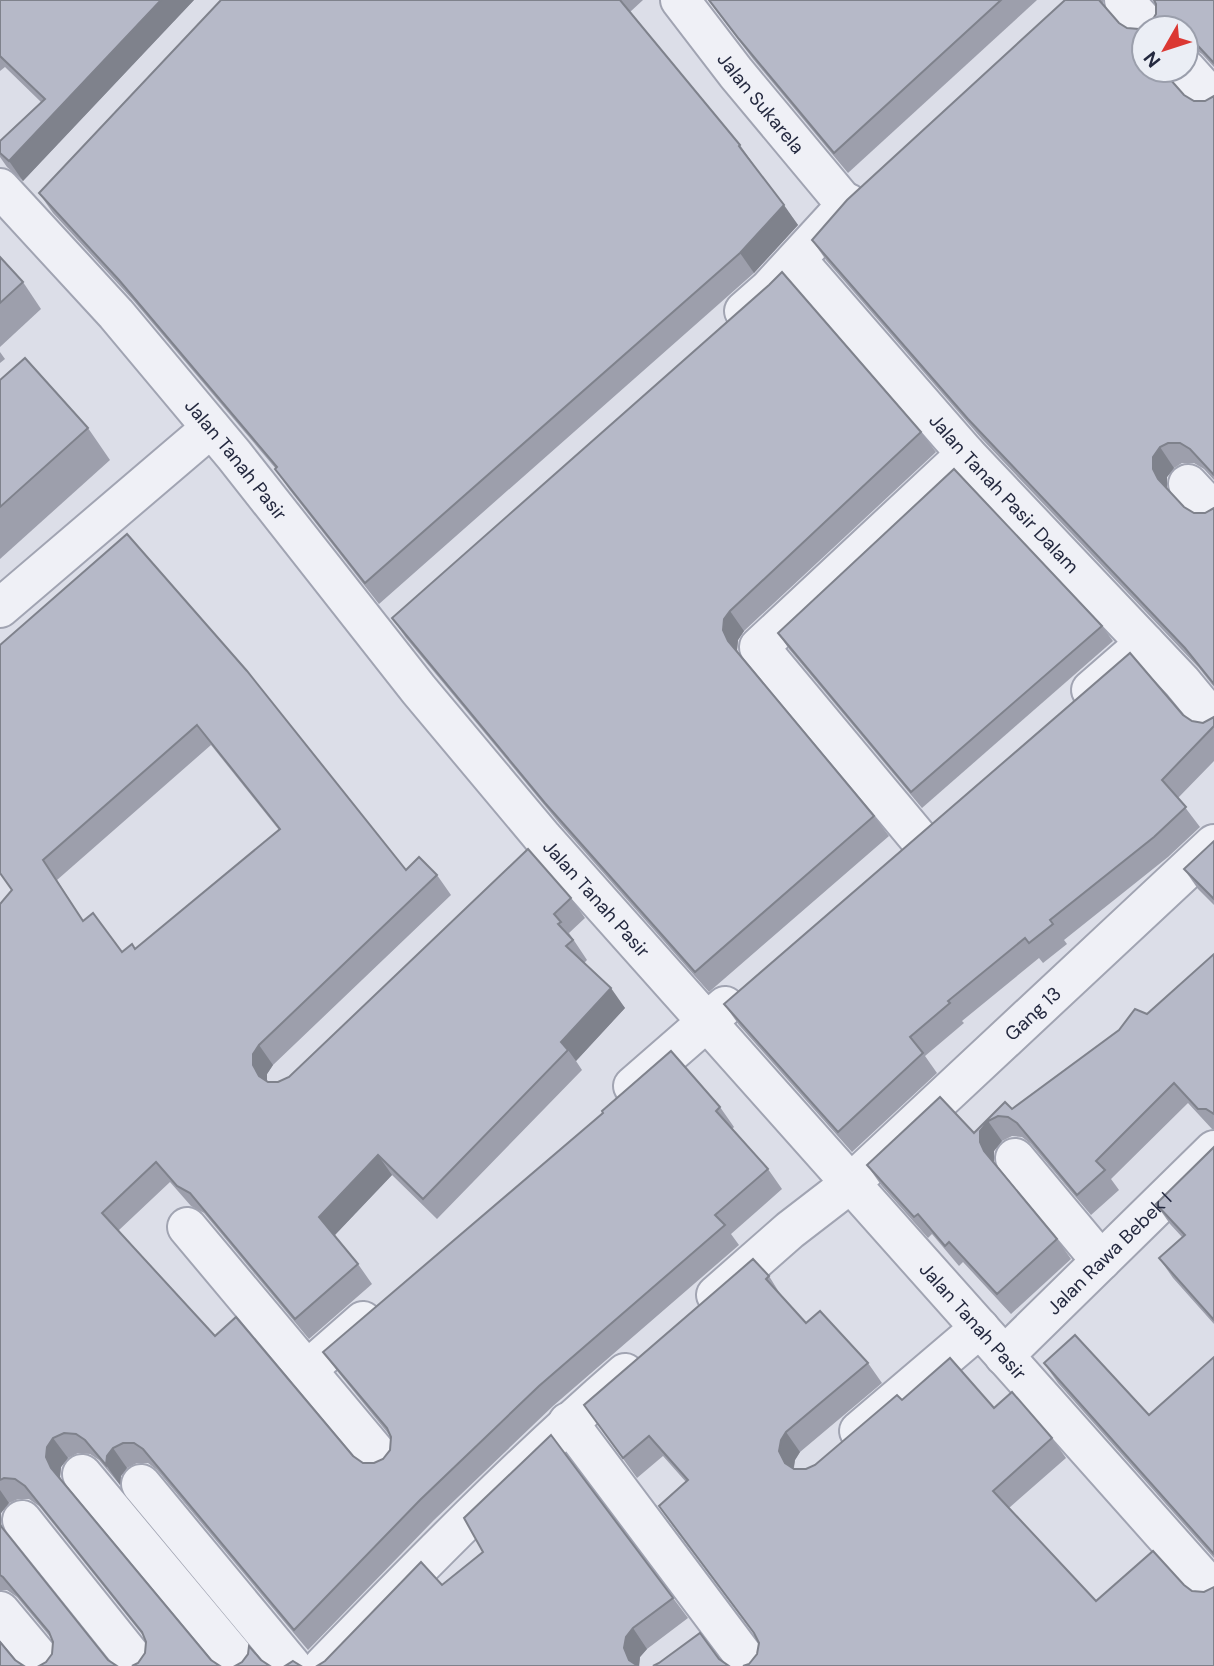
<svg xmlns="http://www.w3.org/2000/svg" width="1214" height="1666" viewBox="0 0 1214 1666" font-family="'DM Sans',sans-serif">
<style>
.lines{fill:none;stroke-linecap:round;stroke-linejoin:round}
.minor-casing{stroke:#a1a4b2;stroke-width:42}
.minor{stroke:#eff0f6;stroke-width:38}
.wall{fill:#9d9fac;fill-rule:evenodd}
.shaded-wall{fill:#7f828c}
.building{fill:#b6b9c8;stroke:#7f828c;stroke-width:2;fill-rule:evenodd}
.labels{text-anchor:middle;dominant-baseline:central;stroke-width:7;stroke-linejoin:round;paint-order:stroke}
.street-label{font-size:19px;fill:#24293f;stroke:#ebeef5}
</style>
<rect width="100%" height="100%" fill="#dcdee8"/>
<g class="lines">
<g class="minor-casing">
<g id="minor">
<path id="s1" d="M680 0 736 73 846 205"/>
<polyline points="1124,0 1149,28"/>
<polyline points="1186,69 1214,100"/>
<path id="s2" d="M0 188 116 314 234 455 419 690 543 838 1214 1591"/>
<path id="s3" d="M797 260 966 454 1182 682 1214 721"/>
<polyline points="744,311 769,289 848,203"/>
<polyline points="1188,484 1214,512"/>
<polyline points="0,608 211,428"/>
<polyline points="1091,690 1145,643"/>
<polyline points="920,840 759,647 966,454"/>
<polyline points="633,1086 725,1006"/>
<polyline points="1015,1158 1101,1261"/>
<polyline points="187,1227 384,1462"/>
<path id="s4" d="M716 1295 790 1230 851 1183 1214 844"/>
<path id="s5" d="M1004 1356 1214 1150"/>
<polyline points="307,1370 363,1321"/>
<polyline points="568,1422 751,1666"/>
<polyline points="859,1431 980,1328"/>
<polyline points="82,1474 242,1666"/>
<polyline points="141,1484 292,1666"/>
<polyline points="22,1520 139,1666"/>
<polyline points="0,1611 46,1666"/>
<path d="M323 1666C421 1565 519 1465 625 1373"/>
</g>
</g>
<use href="#minor" class="minor"/>
</g>
<g class="wall">
<polygon points="0,0 194,0 23,181 7,167 0,157 0,141 41,102 5,67 0,71"/>
<polygon points="221,0 643,0 630,12 740,145 754,165 754,166 798,225 754,273 379,604 289,489 275,469 276,469 133,300 53,213 39,193"/>
<polygon points="708,0 1037,0 848,173 753,59"/>
<polygon points="1065,0 1103,0 1103,4 1119,23 1127,28 1139,29 1150,24 1156,14 1156,4 1153,0 1214,0 1214,67 1202,54 1192,48 1186,48 1186,28 1144,28 1144,70 1165,70 1165,74 1184,95 1194,101 1205,101 1214,96 1214,480 1204,469 1194,463 1182,463 1174,468 1167,477 1167,489 1184,507 1194,513 1205,513 1214,508 1214,687 1199,668 982,439 826,260 812,240"/>
<polygon points="0,257 23,282 41,309 0,347"/>
<polygon points="769,285 921,432 936,452 744,631 738,640 737,650 739,654 874,816 889,836 709,992 560,824 406,638 392,618"/>
<polygon points="0,352 5,359 0,363"/>
<polygon points="0,380 88,428 110,460 0,559"/>
<path d="M127 534 406 870 437 875 451 895 273 1065 267 1074V1081L278 1082 289 1077 571 898 585 918 569 933 587 960 584 963 625 1008 576 1061 582 1070 437 1219 392 1175 334 1236 358 1264 372 1284 309 1339 204 1213 191 1206 170 1182 118 1231 215 1336 353 1456 363 1463H374L383 1459 390 1450 391 1437 338 1372 323 1352 720 1107 734 1127 732 1129 768 1169 782 1189 731 1234 739 1245 553 1406 434 1520 308 1650 157 1470 148 1463H137L127 1468 121 1476 120 1485 99 1460 90 1454 78 1453 68 1458 61 1467 60 1477 62 1481 211 1660 138 1663 145 1653 146 1642 145 1638 39 1506 29 1499H18L9 1503 1 1513V1524L2 1528 108 1660 46 1662 52 1654 53 1642 52 1639 17 1597 7 1590H0V904L12 890ZM211 745 279 830 135 949 122 952 83 921 57 880Z"/>
<polygon points="1102,626 1113,641 922,808 789,649 778,633"/>
<polygon points="1183,715 1192,721 1203,723 1214,717 1214,761 1178,798 1200,827 1168,857 1064,940 1067,944 1043,963 1039,958 962,1021 964,1023 925,1056 937,1073 852,1152 739,1025 724,1004"/>
<polygon points="1214,841 1214,905 1198,889 1184,869"/>
<polygon points="1214,954 1214,1129 1212,1129 1188,1103 1111,1179 1119,1190 1091,1215 1031,1144 1022,1137 1012,1136 1002,1141 994,1151 994,1162 1057,1239 1071,1259 1011,1314 963,1262 959,1266 932,1234 928,1238 881,1185 867,1165 974,1133 1005,1102 1012,1109 1147,1014"/>
<polygon points="1214,1147 1214,1324 1173,1278 1159,1258 1182,1237 1170,1224 1156,1204"/>
<polygon points="769,1276 782,1297 806,1323 868,1363 882,1383 800,1452 795,1460 794,1468 806,1469 815,1465 902,1400 994,1408 1052,1438 1066,1458 1009,1508 1096,1601 1184,1585 1192,1591 1204,1592 1214,1666 749,1664 757,1654 759,1643 756,1636 659,1506 686,1482 663,1456 637,1478 584,1405"/>
<polygon points="1214,1357 1214,1558 1058,1383 1044,1363 1149,1415"/>
<polygon points="442,1585 673,1598 688,1618 647,1649 640,1657 639,1666"/>
</g>
<g class="shaded-wall">
<polygon points="161,0 194,0 23,181 9,161"/>
<polygon points="784,205 798,225 754,273 740,253"/>
<polygon points="1160,447 1174,468 1167,477 1167,490 1158,479 1153,469 1153,457"/>
<polygon points="730,611 744,631 738,640 737,650 742,661 728,641 723,630 724,619"/>
<polygon points="611,988 625,1008 576,1061 568,1050 561,1042"/>
<polygon points="259,1045 273,1065 267,1074 267,1085 259,1076 253,1065 253,1054"/>
<polygon points="988,1121 1002,1141 994,1151 994,1162 984,1151 980,1142 980,1131"/>
<polygon points="378,1155 392,1175 333,1237 319,1217"/>
<polygon points="786,1432 800,1452 795,1460 793,1471 785,1463 779,1451 781,1440"/>
<polygon points="53,1438 68,1458 61,1467 60,1477 65,1488 51,1468 46,1457 47,1447"/>
<polygon points="113,1448 127,1468 121,1476 120,1485 106,1465 107,1456"/>
<polygon points="0,1490 9,1503 1,1513 1,1524 5,1534 0,1527"/>
<polygon points="633,1628 647,1649 640,1657 639,1666 629,1660 624,1648 626,1637"/>
</g>
<g class="building">
<polygon points="0,0 161,0 9,161 0,153 0,141 45,99 0,56"/>
<polygon points="221,0 620,0 740,145 739,146 784,205 740,253 365,583 275,469 277,467 119,280 39,193"/>
<polygon points="709,0 1001,0 834,153 739,39"/>
<polygon points="1065,0 1099,0 1119,23 1127,28 1139,29 1150,24 1156,14 1156,4 1154,0 1214,0 1214,63 1186,33 1186,28 1144,28 1144,70 1162,70 1184,95 1194,101 1205,101 1214,96 1214,475 1190,449 1180,443 1168,443 1160,447 1153,457 1153,469 1158,479 1184,507 1194,513 1205,513 1214,508 1214,684 1185,648 968,419 812,240 847,200"/>
<polygon points="0,257 23,282 0,303"/>
<polygon points="782,272 921,432 730,611 724,619 723,630 728,641 874,816 695,972 545,803 392,618 769,285"/>
<polygon points="25,358 88,428 0,507 0,380"/>
<polygon points="954,469 1102,626 911,792 778,633"/>
<path d="M127 534 247 671 406 870 419 857 437 875 259 1045 253 1054V1065L259 1076 268 1082H278L289 1077 528 849 571 898 554 914 561 922 558 924 573 940 566 946 611 988 561 1042 568 1050 423 1199 378 1155 319 1217 358 1264 295 1319 190 1193 177 1186 156 1162 102 1213 215 1336 236 1317 353 1456 363 1463H374L383 1459 390 1450 391 1437 387 1428 323 1352 603 1113 602 1111 671 1051 720 1107 716 1111 768 1169 715 1215 725 1225 539 1386 420 1500 294 1630 143 1449 134 1443H123L113 1448 107 1456 106 1465 85 1440 76 1434 64 1433 53 1438 47 1447 46 1457 51 1468 211 1660 220 1666H132L138 1663 145 1653 146 1642 142 1632 25 1486 15 1479 4 1478 0 1480V904L12 890 0 873V645ZM197 725 280 829 135 949 132 944 122 952 93 913 83 921 43 860Z"/>
<polygon points="1130,653 1183,715 1192,721 1203,723 1214,717 1214,726 1162,780 1186,807 1154,837 1050,920 1053,924 1029,943 1025,938 948,1001 950,1003 910,1037 923,1053 838,1132 724,1004"/>
<polygon points="1214,841 1214,899 1184,869"/>
<polygon points="1214,954 1214,1114 1206,1109 1198,1109 1174,1083 1096,1161 1105,1170 1077,1195 1017,1123 1008,1117 998,1116 988,1121 980,1131 980,1142 984,1151 1057,1239 997,1294 949,1242 945,1246 918,1214 914,1217 867,1165 940,1097 974,1133 1005,1102 1012,1109 1119,1030 1135,1009 1147,1014"/>
<polygon points="1214,1147 1214,1320 1159,1258 1185,1235 1156,1204"/>
<polygon points="753,1259 769,1276 766,1279 806,1323 820,1311 868,1363 786,1432 781,1440 779,1451 785,1463 794,1469 806,1469 815,1465 897,1395 902,1400 950,1358 994,1408 1012,1392 1052,1438 993,1491 1096,1601 1153,1551 1184,1585 1192,1591 1204,1592 1214,1587 1214,1666 743,1666 749,1664 757,1654 759,1643 754,1633 659,1506 688,1480 649,1436 623,1458 584,1405"/>
<polygon points="1075,1335 1149,1415 1214,1357 1214,1554 1044,1363"/>
<polygon points="551,1435 673,1598 633,1628 626,1637 624,1648 629,1660 638,1666 317,1666 325,1661 421,1562 442,1585 483,1552 464,1518"/>
<polygon points="0,1525 108,1660 117,1666 39,1666 46,1662 52,1654 53,1642 49,1632 3,1577 0,1575"/>
<polygon points="700,1633 719,1659 729,1666 653,1666 659,1663"/>
<polygon points="0,1642 15,1660 24,1666 0,1666"/>
<polygon points="249,1646 261,1660 270,1666 235,1666 242,1662 248,1654"/>
<polygon points="293,1661 301,1666 285,1666"/>
</g>
<g class="labels">
<g class="street-label">
<text stroke="none"><textPath href="#s1" startOffset="131">Jalan Sukarela</textPath></text>
<text stroke="none"><textPath href="#s2" startOffset="360">Jalan Tanah Pasir</textPath></text>
<text stroke="none"><textPath href="#s3" startOffset="312">Jalan Tanah Pasir Dalam</textPath></text>
<text stroke="none"><textPath href="#s2" startOffset="928">Jalan Tanah Pasir</textPath></text>
<text stroke="none"><textPath href="#s4" startOffset="424">Gang 13</textPath></text>
<text stroke="none"><textPath href="#s5" startOffset="147">Jalan Rawa Bebek I</textPath></text>
<text stroke="none"><textPath href="#s2" startOffset="1494">Jalan Tanah Pasir</textPath></text>
</g>
</g>
<g transform="translate(1165 49) rotate(231)"><circle r="33" fill="#ebeef5" stroke="#9b9fac" stroke-width="2"/>
<path d="M0-5L12 26L0 18L-12 26Z" fill="#db3833"/>
<text y="-10" font-size="19" font-weight="bold" text-anchor="middle" fill="#24293f">N</text>
</g>
</svg>
